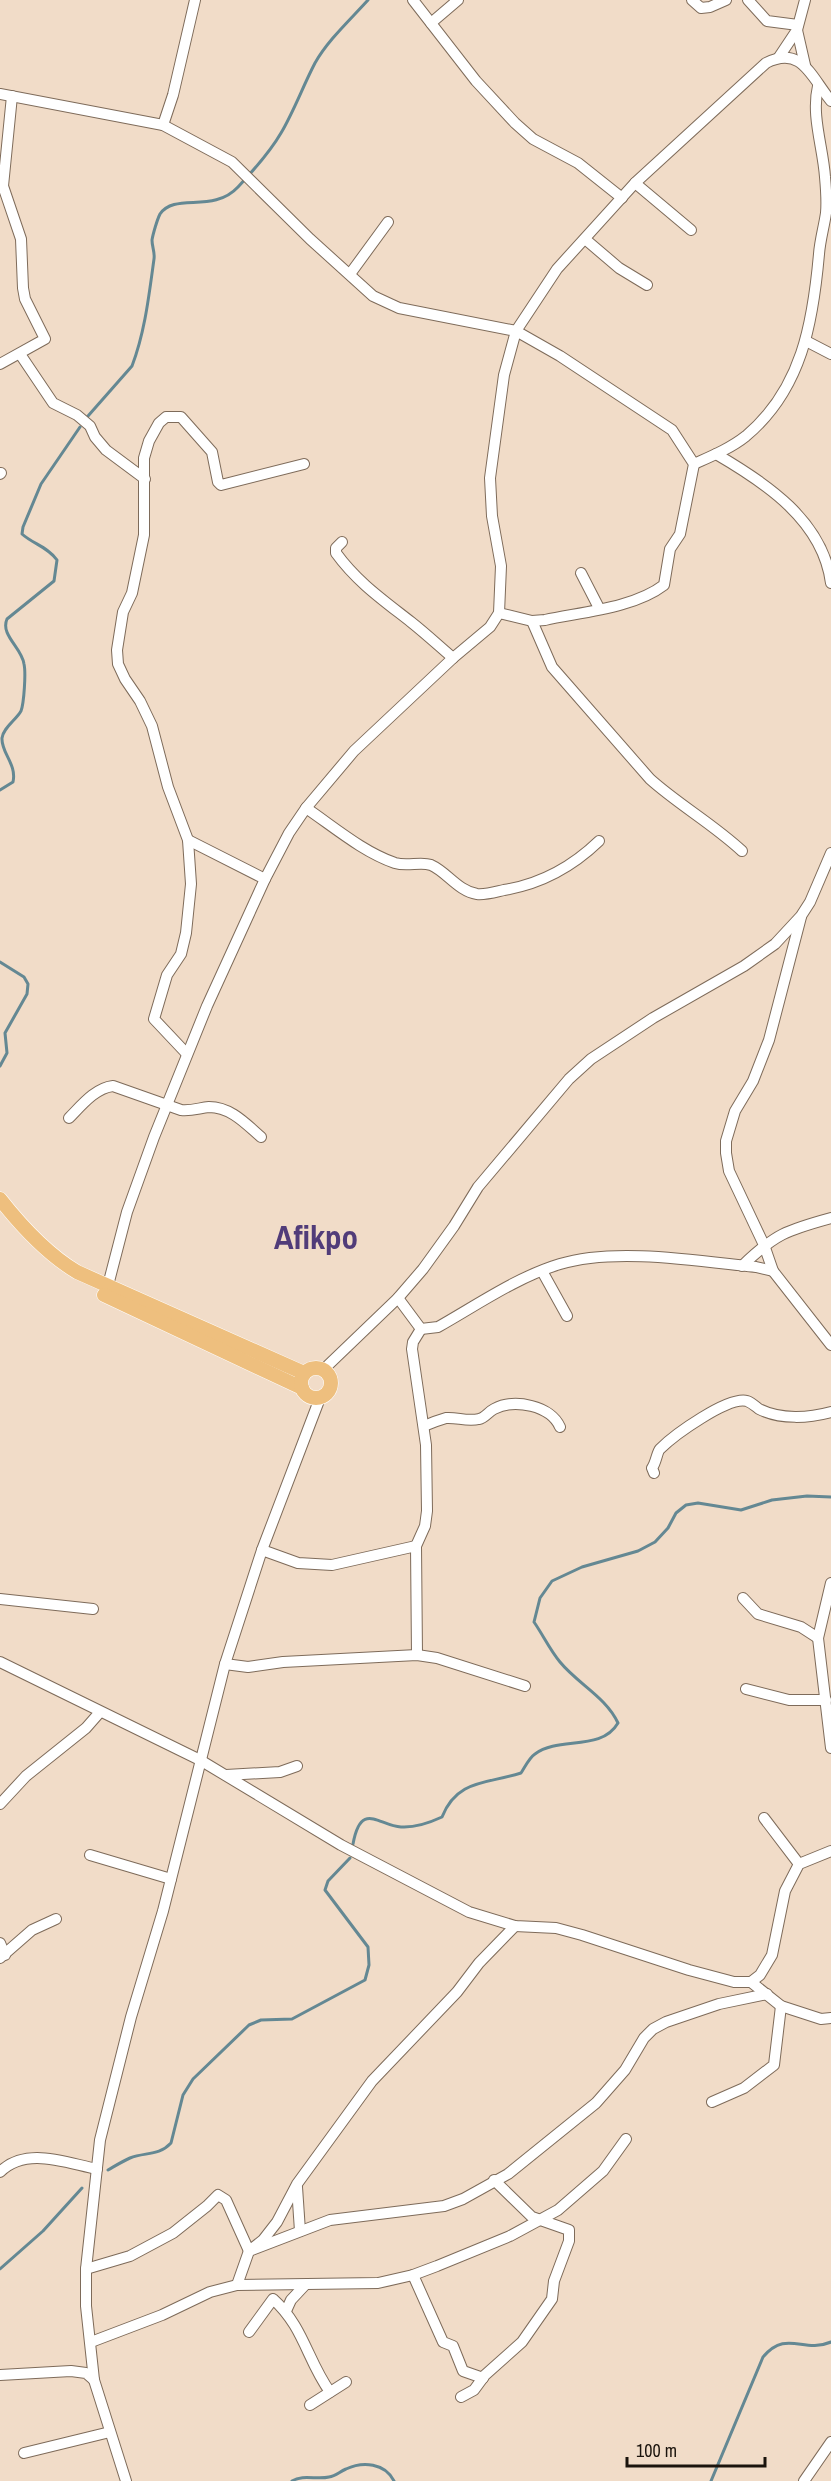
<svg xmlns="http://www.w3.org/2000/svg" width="831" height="2481" viewBox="0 0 831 2481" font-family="'Archivo Narrow',sans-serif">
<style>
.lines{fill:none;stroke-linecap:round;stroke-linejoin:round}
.stream{stroke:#648893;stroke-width:3}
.minor-casing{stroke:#7e6b5a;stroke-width:12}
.major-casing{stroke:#fff;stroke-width:15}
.minor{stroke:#fff;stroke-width:10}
.major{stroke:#eebf7e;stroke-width:14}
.labels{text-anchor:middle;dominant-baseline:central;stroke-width:4.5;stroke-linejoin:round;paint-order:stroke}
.town-label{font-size:33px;font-weight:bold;fill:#513c79;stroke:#f1dcc8}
</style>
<rect width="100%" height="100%" fill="#f1dcc8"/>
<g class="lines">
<g class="stream">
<path d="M88 416 132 366C145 332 149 295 154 259 155 252 152 247 152 240 153 234 157 220 160 214 175 192 213 214 238 187 253 171 270 152 281 133 294 111 303 86 315 63 328 40 350 20 368 0"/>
<path d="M0 790 13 782C17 764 1 753 2 738 3 728 16 720 21 711 24 703 26 673 24 664 22 648 0 635 7 619L54 581 57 560C48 547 33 544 22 534L23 527 41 484 80 427"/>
<polyline points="0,962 24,977 28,984 27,994 5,1033 7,1053 0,1066"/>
<path d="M353 1844C361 1800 379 1826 401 1827 416 1828 429 1823 442 1817 457 1779 487 1784 521 1773 525 1767 529 1758 535 1754 559 1736 601 1752 618 1723 606 1697 578 1684 560 1662 550 1650 543 1635 534 1622L540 1598 552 1581 582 1567 638 1551 655 1542 668 1528 676 1513 686 1505 698 1503 741 1510 772 1500 807 1496 831 1497"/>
<path d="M108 2170C115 2166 123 2161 130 2158 145 2152 159 2156 171 2143L183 2095 193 2079 249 2025 261 2020 292 2019 365 1980 369 1965 368 1947 325 1890 328 1881 350 1858"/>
<polyline points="0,2269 43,2231 82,2188"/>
<path d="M292 2481C303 2474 317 2480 329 2477 336 2476 339 2472 346 2469 363 2461 385 2463 394 2481"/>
<path d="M711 2481 763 2357C787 2329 803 2354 831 2342"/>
</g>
<g class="minor-casing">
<g id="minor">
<polyline points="413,0 476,81 515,123 533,139 578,163 622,198"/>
<polyline points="692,0 701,8 710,7 726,0"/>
<polyline points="748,0 767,21 798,25"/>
<polyline points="431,23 458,0"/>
<polyline points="797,30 805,65"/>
<polyline points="779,57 797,30 805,0"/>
<path d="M0 94 163 125 232 162 310 239 373 296 399 308 516 331 560 356 672 430 694 464 680 534 670 549 664 585C634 608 582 612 545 620L532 621 499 613"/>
<polyline points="163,125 173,95 195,0"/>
<polyline points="635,183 691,230"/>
<polyline points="585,239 619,268 647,285"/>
<polyline points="350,274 388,222"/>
<polyline points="806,341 831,354"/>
<polyline points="20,354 53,403 77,415 90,426 95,437 106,450 145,479"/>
<polyline points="0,364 45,339 25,299 23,288 21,239 3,186 12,96"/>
<path d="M716 454C766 483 823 521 831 583"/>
<path d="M694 464C712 456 731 448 746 436 802 389 813 322 819 254 820 240 824 227 826 213 827 202 826 188 825 177 823 147 811 116 818 86"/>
<polyline points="0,474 1,473"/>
<path d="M342 542 336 548V553C357 582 383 600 411 622 425 633 439 646 453 658"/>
<polyline points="581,573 599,608"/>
<path d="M532 621 552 667 650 779C679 805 713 824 742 851"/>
<path d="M306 808C334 827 363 852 395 863 408 867 420 861 431 865 447 872 458 891 477 894 485 895 495 892 504 890 541 884 572 867 599 841"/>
<polyline points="188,840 265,879"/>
<polyline points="801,917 769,1040 753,1081 735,1111 726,1141 726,1153 729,1171 764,1245 773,1271 831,1345"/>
<polyline points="187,1054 154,1019 167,975 181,954 186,933 191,884 188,840 168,787 152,726 140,701 125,679 118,664 117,650 123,612 132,593 144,535 144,458 149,441 159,423 166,417 181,417 212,452 218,482 221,485 304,464"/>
<path d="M69 1118C81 1106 95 1088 113 1086L181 1110C192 1111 199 1108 209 1107 231 1107 246 1124 261 1137"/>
<path d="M742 1266C775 1234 787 1230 831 1218"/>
<polyline points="542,1271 567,1316"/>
<path d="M106 1293 127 1212 154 1137 207 1006 265 879 289 833 306 808 354 751 453 658 490 627 499 613 501 566 492 516 490 478 504 375 516 331 557 269 635 183 766 63C802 45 811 77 831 101"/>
<path d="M398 1298 421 1329 438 1327C477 1305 517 1277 560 1264 615 1247 699 1261 756 1267L773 1271"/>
<polyline points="323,1370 398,1298 423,1269 454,1226 478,1187 569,1079 591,1059 653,1018 744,966 775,944 801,916 810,902 831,853"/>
<path d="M424 1426C431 1423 439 1420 446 1418 457 1417 467 1422 479 1419 485 1418 488 1412 494 1409 515 1398 551 1406 560 1427"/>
<path d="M654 1473 652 1468C656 1463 657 1452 660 1449 674 1435 728 1396 747 1401 752 1403 755 1406 759 1409 781 1420 809 1418 831 1412"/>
<polyline points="262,1550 298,1563 332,1565 416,1546"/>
<polyline points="831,1583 818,1638 831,1748"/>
<polyline points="743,1598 758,1614 801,1627 818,1638"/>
<polyline points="0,1599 93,1609"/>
<polyline points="417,1655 416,1546 425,1526 427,1511 426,1445 412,1349 413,1342 421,1329"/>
<polyline points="0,1662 200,1760 341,1845 469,1912 515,1926 556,1928 582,1935 689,1970 734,1982 751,1982 760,1975 772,1955 785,1891 799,1864 831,1851"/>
<polyline points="225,1664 248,1667 283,1662 417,1655 437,1658 525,1686"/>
<polyline points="746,1689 789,1700 826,1700"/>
<polyline points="226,1775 280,1772 297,1766"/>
<polyline points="0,1804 26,1776 86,1728 100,1712"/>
<polyline points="764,1818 799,1864"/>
<polyline points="90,1855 171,1879"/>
<polyline points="0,1943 5,1955"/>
<polyline points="0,1958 32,1930 56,1919"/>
<polyline points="751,1982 781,2006 821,2019 831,2018"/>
<polyline points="712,2102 744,2088 774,2065 781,2006"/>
<path d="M0 2172C26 2146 66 2163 97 2169"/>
<polyline points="297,2187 300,2231"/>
<polyline points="249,2251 330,2220 444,2206 463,2199 508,2174 596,2103 625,2070 644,2038 653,2029 666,2022 719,2004 767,1994"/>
<polyline points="86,2269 130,2256 173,2233 207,2206 218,2195 226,2200 249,2251"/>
<polyline points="413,2275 443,2342 453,2346 463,2371 483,2378"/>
<polyline points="237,2285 249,2251 263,2240 277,2222 297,2184 372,2081 457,1992 479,1963 515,1926"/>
<polyline points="286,2311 291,2300 305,2285"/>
<path d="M249 2332 273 2299C304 2327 307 2360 330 2392"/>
<polyline points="91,2342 162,2315 210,2292 237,2285 378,2283 413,2275 437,2266 510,2236 558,2210 603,2171 626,2139"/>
<polyline points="0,2375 71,2371 86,2373 94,2380"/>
<polyline points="461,2397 474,2390 485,2375 522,2342 552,2299 554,2281 569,2241 569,2230 532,2217 494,2180"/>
<polyline points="310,2405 346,2382"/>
<polyline points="24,2453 110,2432"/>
<polyline points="126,2481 94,2380 86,2306 86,2269 100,2140 131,2017 163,1911 225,1664 262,1550 320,1398"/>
<polyline points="804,2481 831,2442"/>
</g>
</g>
<g class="major-casing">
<g id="major">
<path d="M0 1199C22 1227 47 1254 77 1272L304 1373"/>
<polyline points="104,1295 302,1388"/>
<circle cx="316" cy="1383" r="15"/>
</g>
</g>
<use href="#minor" class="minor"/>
<use href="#major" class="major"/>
</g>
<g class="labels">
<g class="town-label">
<text x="316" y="1237">Afikpo</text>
</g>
</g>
<path d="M627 2457v9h138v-9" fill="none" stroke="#1b140d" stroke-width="3"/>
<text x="636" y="2457" font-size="18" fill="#1b140d" stroke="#f1dcc8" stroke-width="4.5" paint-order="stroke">100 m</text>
</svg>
